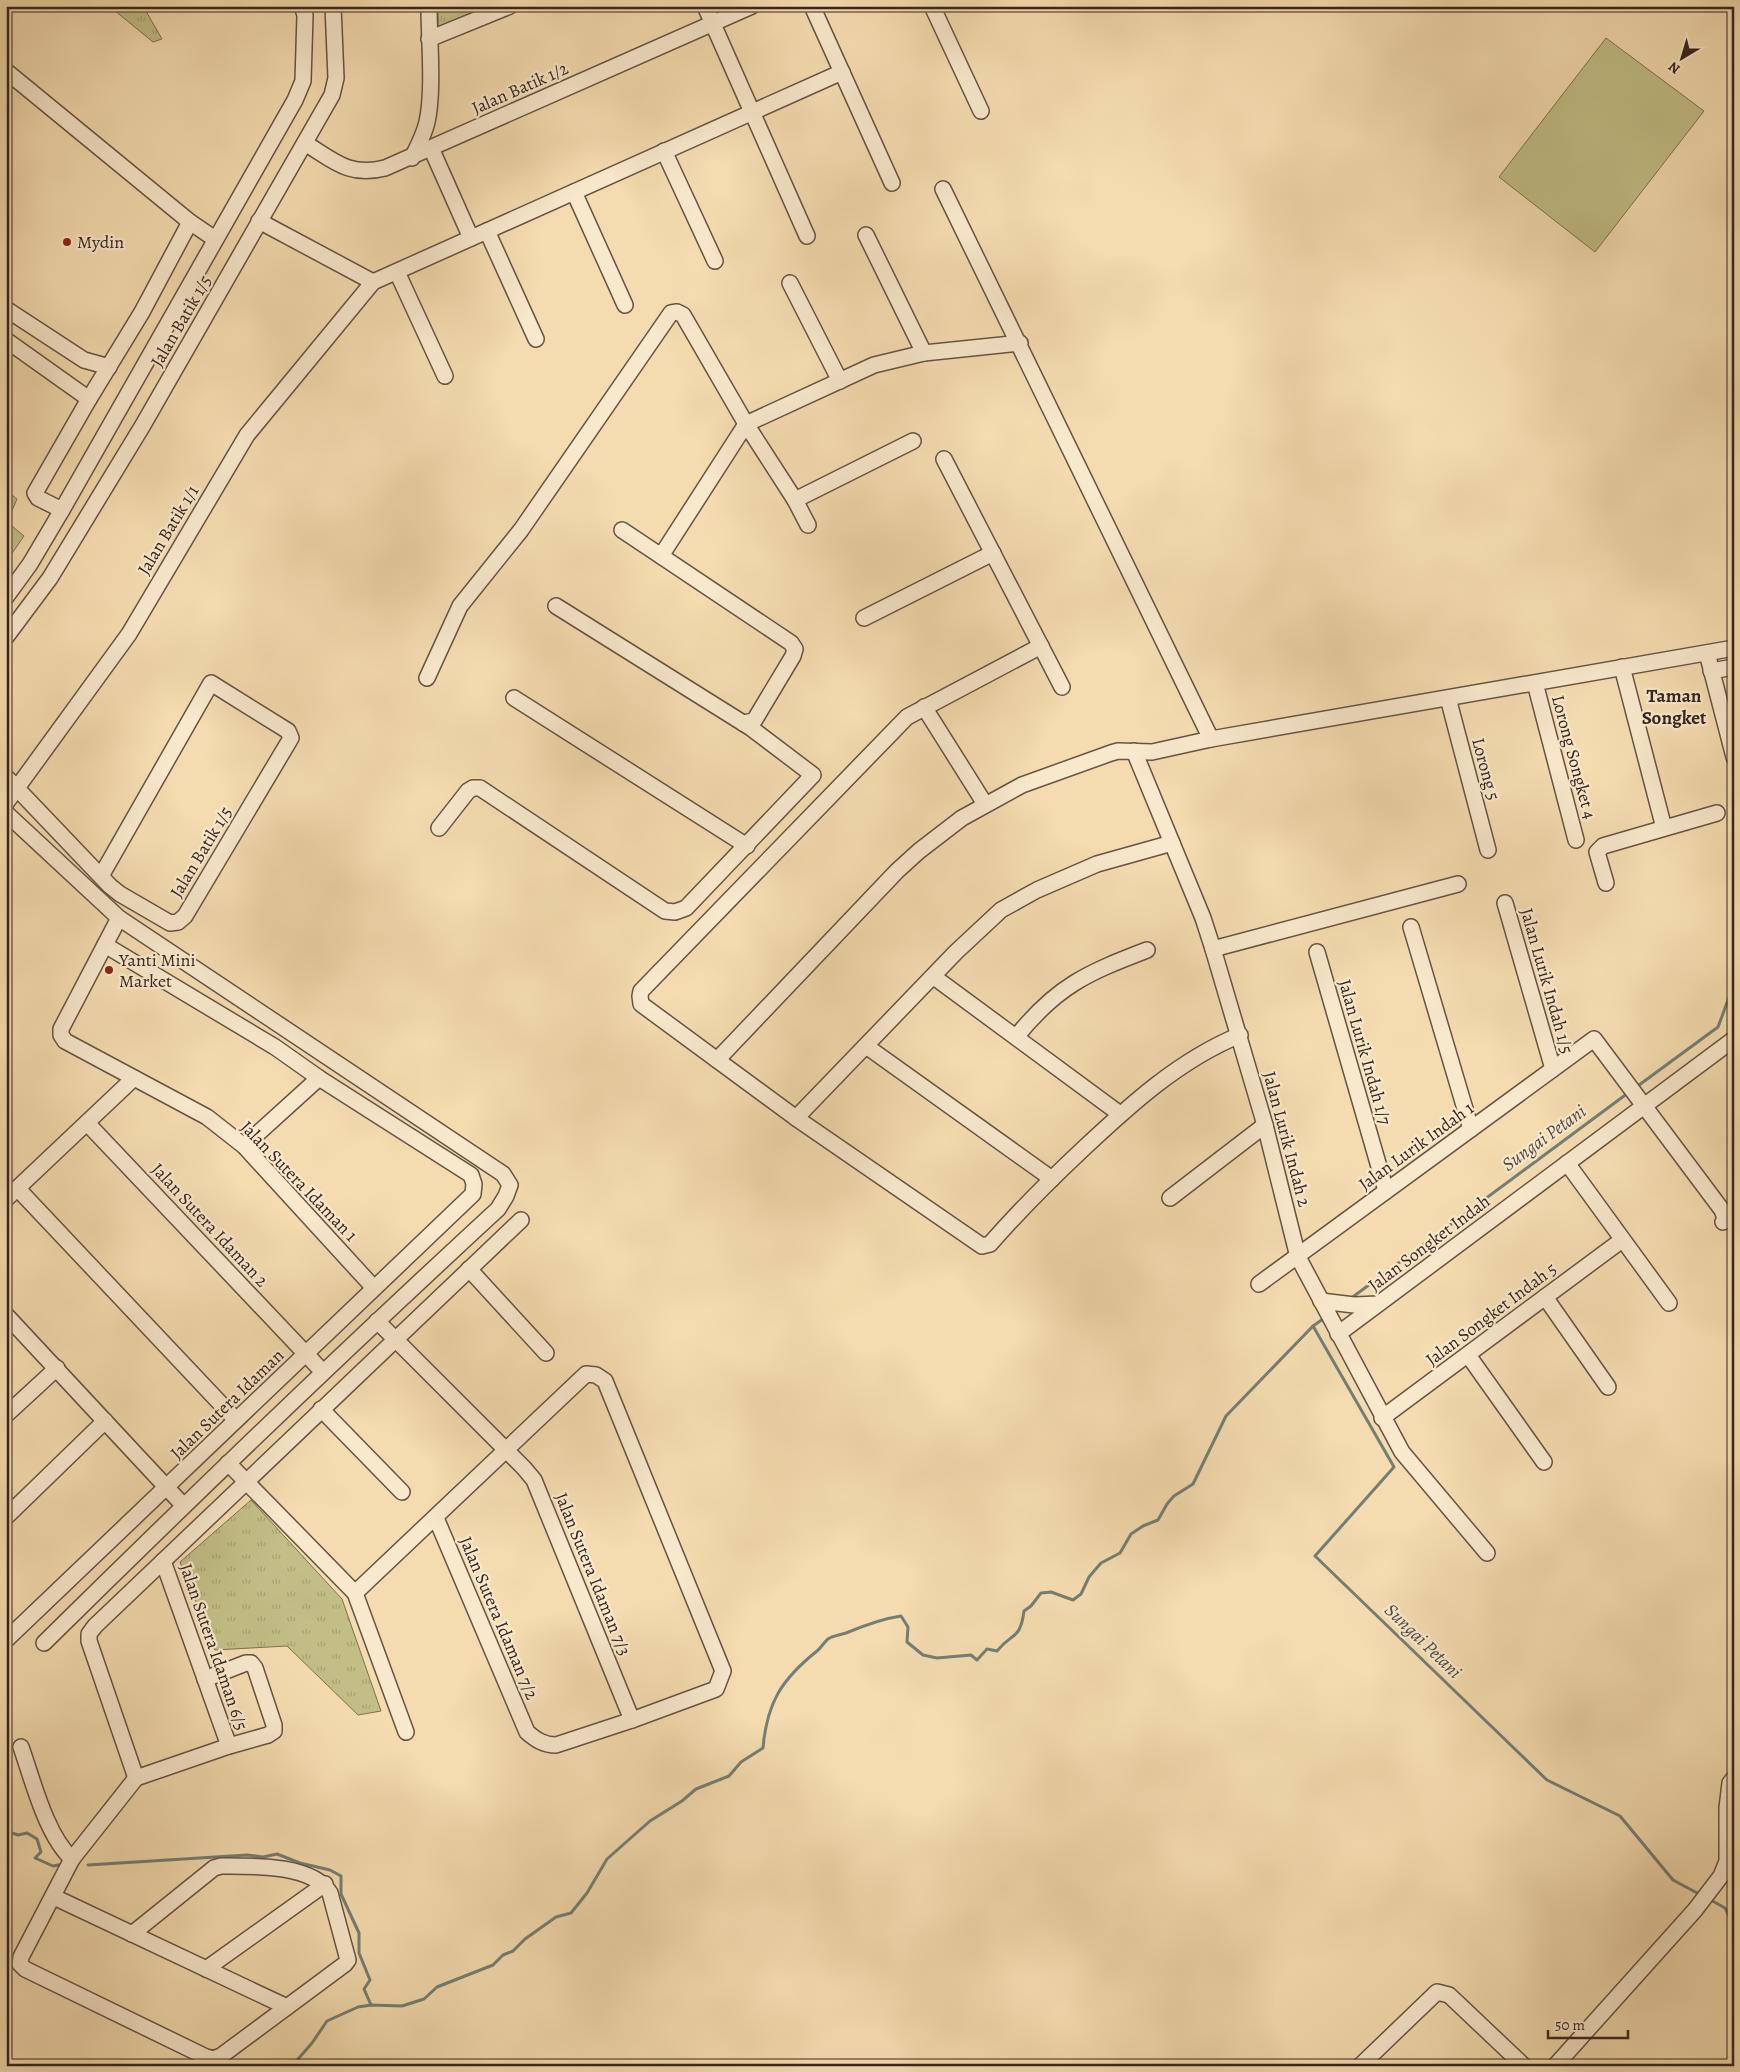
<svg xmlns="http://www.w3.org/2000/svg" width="1740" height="2072" viewBox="0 0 1740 2072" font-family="Alegreya,serif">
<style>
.green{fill:#c2be86;stroke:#7c7252}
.park{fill:url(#park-tufts);stroke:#7c7252}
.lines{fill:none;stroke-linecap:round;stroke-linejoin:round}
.stream{stroke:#737f75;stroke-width:3}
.minor-casing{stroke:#665343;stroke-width:18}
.minor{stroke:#f8e8cc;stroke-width:15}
.poi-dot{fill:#8f2418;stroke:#f8e8cc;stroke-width:2}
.labels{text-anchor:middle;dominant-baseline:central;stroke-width:4.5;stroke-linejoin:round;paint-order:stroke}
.street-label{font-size:18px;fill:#36251f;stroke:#f8e8cc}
.poi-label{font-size:18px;fill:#36251f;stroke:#f8e8cc;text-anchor:start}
.neighbourhood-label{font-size:19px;font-weight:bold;fill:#36251f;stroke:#f8e8cc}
.water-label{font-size:19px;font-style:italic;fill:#504a43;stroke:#f8e8cc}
</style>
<defs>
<pattern id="park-tufts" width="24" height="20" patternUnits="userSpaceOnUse" patternTransform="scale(1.25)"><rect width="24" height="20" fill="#c2be86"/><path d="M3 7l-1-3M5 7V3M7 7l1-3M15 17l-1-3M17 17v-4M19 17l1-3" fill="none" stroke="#a7a373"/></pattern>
</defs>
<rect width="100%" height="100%" fill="#f4dcb0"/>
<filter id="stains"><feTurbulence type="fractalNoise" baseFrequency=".004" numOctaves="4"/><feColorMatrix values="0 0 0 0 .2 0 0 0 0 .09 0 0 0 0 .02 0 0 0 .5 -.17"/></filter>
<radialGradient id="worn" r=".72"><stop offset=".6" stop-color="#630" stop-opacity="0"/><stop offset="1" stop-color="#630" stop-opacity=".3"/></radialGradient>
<g class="green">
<polygon points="1606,38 1704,111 1595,252 1499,177"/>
<polygon points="6,490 17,499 7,522 24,536 6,562"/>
</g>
<g class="park">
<polygon points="109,6 143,6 162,39 153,42"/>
<polygon points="438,6 486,6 438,31"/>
<polygon points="251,1500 342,1599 381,1711 358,1715 287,1646 215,1650 180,1562"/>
</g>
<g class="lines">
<g class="stream">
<polyline points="1635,1088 1718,1027 1734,984"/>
<polyline points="1350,1299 1628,1093"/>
<polyline points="1323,1319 1313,1326 1394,1467 1315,1556 1547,1780 1620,1816 1673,1880 1701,1895"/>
<polyline points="6,1831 18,1835 27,1833 37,1839 41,1852 35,1858 53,1866 64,1864"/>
<polyline points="88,1865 247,1855 263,1857 277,1854 300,1863 330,1870 341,1876 341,1894 359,1933 359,1953 370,1980 364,1989 371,2005"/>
<polyline points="1709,1899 1725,1908 1734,1926"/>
<path d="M292 2066 312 2043 327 2021 358 2007 371 2005 402 2006 424 1999 437 1987 493 1965 503 1955 513 1951 525 1939 556 1917 571 1913 587 1893 607 1859 650 1821 682 1801 696 1789 729 1776 741 1762 763 1748C767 1702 782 1679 817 1651 821 1648 824 1642 828 1639 832 1636 840 1635 846 1633 865 1625 881 1619 901 1616L908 1627 907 1642 923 1655 937 1658 971 1655 977 1660 987 1649 997 1651C1012 1632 1020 1641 1024 1611L1031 1606 1041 1593 1051 1592 1073 1600 1081 1594 1089 1577 1101 1563 1120 1553 1131 1534 1143 1526 1158 1520 1167 1504 1174 1496 1193 1484 1226 1416 1313 1326"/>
</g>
<g class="minor-casing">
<g id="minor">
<polyline points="705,6 807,236"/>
<polyline points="812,6 892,183"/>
<polyline points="932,6 981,111"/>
<polyline points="429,39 510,6"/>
<polyline points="6,71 190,222 215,239"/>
<path d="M305 143C334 161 349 177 385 168L752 6"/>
<polyline points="431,148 471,238"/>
<polyline points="664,151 715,261"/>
<path d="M412 158C418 146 424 135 427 122 434 90 429 40 429 6"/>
<polyline points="943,189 1211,739 1734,648"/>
<polyline points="574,192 625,305"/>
<polyline points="259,221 373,282"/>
<polyline points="487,231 536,339"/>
<polyline points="866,235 924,353"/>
<polyline points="397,272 445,376"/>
<polyline points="790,283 840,381"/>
<polyline points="6,309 84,360 109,367"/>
<polyline points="6,340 89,399"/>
<polyline points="944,459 1062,687"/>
<polyline points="795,500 913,441"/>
<polyline points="62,510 38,498 35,493 89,399 142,312 190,222"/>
<polyline points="622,530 661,556"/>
<polyline points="6,597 30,564 62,510 295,100 303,81 305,15 302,6"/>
<polyline points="864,618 993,553"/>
<polyline points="6,637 50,578 143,425 332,95 336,78 333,6"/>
<path d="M1041 646 907 717 641 991 640 996 641 1004 796 1118 982 1246 990 1244C1019 1211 1051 1179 1083 1149 1130 1105 1179 1060 1240 1035"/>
<polyline points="1707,653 1734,757"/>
<polyline points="1622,667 1664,828"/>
<polyline points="1711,671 1734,667"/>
<polyline points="427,678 460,606 521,530 671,313 677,312 683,315 746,424 795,500 808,525"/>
<polyline points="1535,683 1576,840"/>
<polyline points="514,698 747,846"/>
<polyline points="1448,698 1488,850"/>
<polyline points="924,707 985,804"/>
<polyline points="743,723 754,721 793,656 795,649 791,643 661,556 746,424 874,365 924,353 1020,343"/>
<polyline points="1134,751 1203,918 1213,949 1265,1125 1298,1257 1402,1452 1487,1553"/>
<polyline points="6,777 110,886 120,894 170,923 178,922 185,916 291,738 288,731 211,683 101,876"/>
<polyline points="6,803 129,634 247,435 373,282 842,72"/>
<path d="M6 813 119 918 503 1174 510 1185 506 1196 498 1209C344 1351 193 1496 44 1643"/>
<polyline points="439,828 468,791 473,788 480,788 665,911 675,912 686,908 813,775 751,728 556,606"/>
<polyline points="1606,883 1597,852 1603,846 1717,813"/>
<polyline points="1505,903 1553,1069"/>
<polyline points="119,918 61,1029 61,1035 65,1041 207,1117 244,1146 374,1288"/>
<polyline points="1411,927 1471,1129"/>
<polyline points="1213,949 1458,884"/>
<polyline points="1317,952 1386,1191"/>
<polyline points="934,977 1120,1114"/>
<path d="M1016 1037C1057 986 1087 973 1147 950"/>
<polyline points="866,1046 1052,1179"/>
<polyline points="717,1060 897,871 919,851 962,818 1022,785 1111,753 1118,751 1152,752 1211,739"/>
<polyline points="796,1118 956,952 1001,910 1037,890 1097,864 1172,843"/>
<polyline points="87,1123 323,1372"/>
<polyline points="244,1146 319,1078"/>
<polyline points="1567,1163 1669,1303"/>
<polyline points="18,1189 236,1420"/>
<polyline points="1170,1198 1265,1125"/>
<polyline points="6,1199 134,1078"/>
<polyline points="469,1269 546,1353"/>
<polyline points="1259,1284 1594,1039 1722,1210 1725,1218 1723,1222"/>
<polyline points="1545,1297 1608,1387"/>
<polyline points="1321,1301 1354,1305 1378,1304"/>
<polyline points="6,1315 183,1505"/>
<polyline points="377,1321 524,1468 534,1480 632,1720"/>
<polyline points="1338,1334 1734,1039"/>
<polyline points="1468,1355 1544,1462"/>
<polyline points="321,1409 402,1492"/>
<polyline points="6,1415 57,1368"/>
<polyline points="1382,1418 1622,1240"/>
<polyline points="228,1463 355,1593 406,1732"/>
<polyline points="6,1517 105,1421"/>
<polyline points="163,1561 229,1746"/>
<path d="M355 1593 586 1374 596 1375 605 1381 723 1671 716 1689 632 1720 556 1745C544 1745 536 1740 527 1732L436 1518"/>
<polyline points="6,1640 473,1194 474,1184 471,1175 319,1078 275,1047 105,945"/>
<path d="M21 1747C33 1781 46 1835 72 1859L21 1957 20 1964 25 1969 206 2057 213 2059 221 2056 345 1964 348 1960 330 1893C312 1864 252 1866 221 1866L214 1868 132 1934"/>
<polyline points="136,1778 89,1641 89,1634 95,1626 521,1220"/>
<polyline points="72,1859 136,1778 229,1746 268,1735 274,1731 274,1725 255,1668 251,1663 246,1663 205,1679"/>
<polyline points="54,1897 287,2007"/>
<polyline points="206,1969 325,1884"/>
<polyline points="1360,2066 1437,1992 1449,1995 1524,2066"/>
<polyline points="1555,2066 1695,1910 1721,1876 1727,1861 1727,1808 1730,1783 1734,1778"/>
</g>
</g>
<use href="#minor" class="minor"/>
</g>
<g class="poi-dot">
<circle cx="67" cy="242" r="5"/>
<circle cx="109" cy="970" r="5"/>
</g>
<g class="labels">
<g class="street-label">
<text transform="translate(520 88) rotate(-24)">Jalan Batik 1/2</text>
<text transform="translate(181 321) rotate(-60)">Jalan Batik 1/5</text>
<text transform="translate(168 530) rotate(-59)">Jalan Batik 1/1</text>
<text transform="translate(1574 757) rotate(75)">Lorong Songket 4</text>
<text transform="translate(1486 769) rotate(75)">Lorong 5</text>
<text transform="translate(201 852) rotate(-59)">Jalan Batik 1/5</text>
<text transform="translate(1547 981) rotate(74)">Jalan Lurik Indah 1/5</text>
<text transform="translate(1365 1052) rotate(74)">Jalan Lurik Indah 1/7</text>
<text transform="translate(1287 1139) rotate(75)">Jalan Lurik Indah 2</text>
<text transform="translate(1416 1146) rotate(-36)">Jalan Lurik Indah 1</text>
<text transform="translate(299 1181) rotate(46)">Jalan Sutera Idaman 1</text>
<text transform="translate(210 1225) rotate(47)">Jalan Sutera Idaman 2</text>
<text transform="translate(1429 1243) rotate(-37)">Jalan Songket Indah</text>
<text transform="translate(1491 1314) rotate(-37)">Jalan Songket Indah 5</text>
<text transform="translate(227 1404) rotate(-44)">Jalan Sutera Idaman</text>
<text transform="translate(593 1574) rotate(68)">Jalan Sutera Idaman 7/3</text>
<text transform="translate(499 1618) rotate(67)">Jalan Sutera Idaman 7/2</text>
<text transform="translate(214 1647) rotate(71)">Jalan Sutera Idaman 6/5</text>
</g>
<g class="poi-label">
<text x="77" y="242">Mydin</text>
<text x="119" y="960">Yanti Mini<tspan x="119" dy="21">Market</tspan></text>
</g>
<g class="neighbourhood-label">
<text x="1674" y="696">Taman<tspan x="1674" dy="22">Songket</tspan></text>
</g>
<g class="water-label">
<text transform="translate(1544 1138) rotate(-36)">Sungai Petani</text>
<text transform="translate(1423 1641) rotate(44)">Sungai Petani</text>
</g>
</g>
<rect width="1740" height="2072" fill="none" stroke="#f4dcb0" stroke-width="25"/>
<rect x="8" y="8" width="1725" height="2057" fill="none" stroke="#36251f" stroke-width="2.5"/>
<rect x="12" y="12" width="1715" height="2047" fill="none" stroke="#36251f"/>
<g transform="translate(1682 58) rotate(218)" stroke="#f8e8cc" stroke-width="4" paint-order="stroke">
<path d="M0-4L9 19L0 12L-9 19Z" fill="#36251f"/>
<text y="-8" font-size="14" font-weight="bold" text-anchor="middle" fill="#36251f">N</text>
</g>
<path d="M1548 2030v8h80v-8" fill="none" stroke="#36251f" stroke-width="2.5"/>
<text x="1555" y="2030" font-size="15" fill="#36251f" stroke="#f8e8cc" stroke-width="4" paint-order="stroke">50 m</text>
<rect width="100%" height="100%" filter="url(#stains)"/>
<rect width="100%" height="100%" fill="url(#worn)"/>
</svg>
